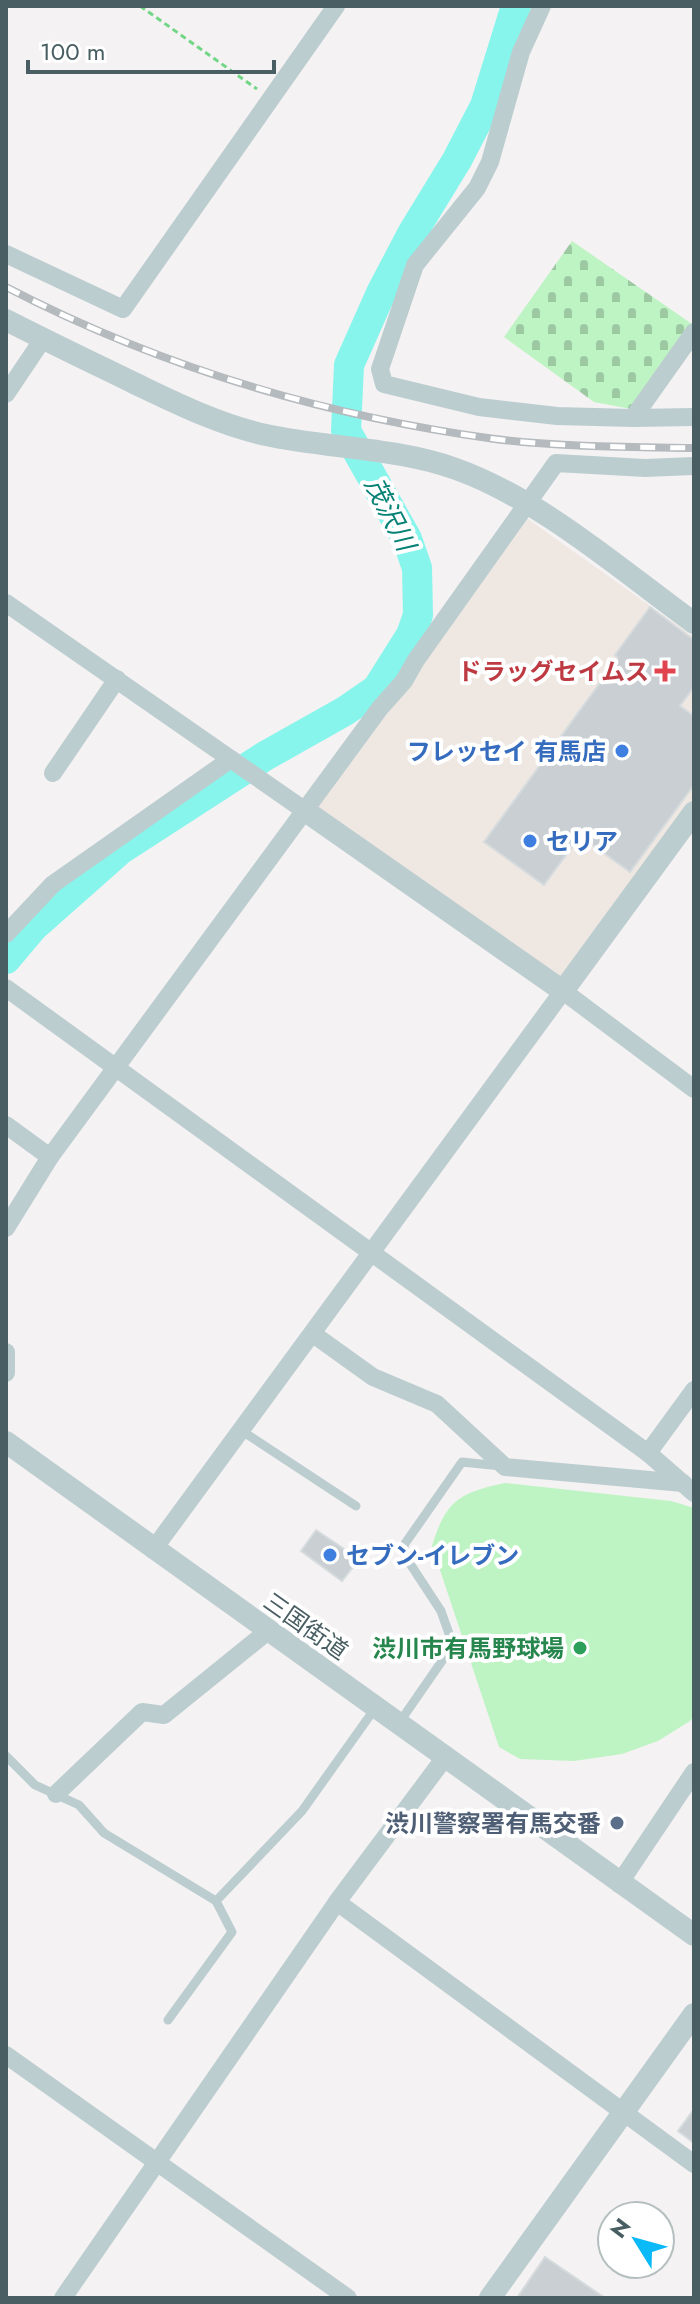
<svg xmlns="http://www.w3.org/2000/svg" width="700" height="2304" viewBox="0 0 700 2304" font-family="Jost,'Noto Sans JP',sans-serif">
<style>
.commercial{fill:#efe8e2}
.cemetery{fill:url(#cemetery-stones)}
.pitch{fill:#bef4c3}
.lines{fill:none;stroke-linecap:round;stroke-linejoin:round}
.river{stroke:#87f5eb;stroke-width:30}
.building{fill:#c9cfd2;stroke:#d6dbde;stroke-width:2}
.path{stroke:#72d687;stroke-width:3;stroke-dasharray:6 4;stroke-linecap:butt}
.service{stroke:#bccdd0;stroke-width:9}
.minor{stroke:#bccdd0;stroke-width:18}
.tertiary{stroke:#bccdd0;stroke-width:22}
.rail-casing{stroke:#b4babd;stroke-width:8}
.rail{stroke:#fff;stroke-width:5;stroke-dasharray:15;stroke-linecap:butt}
.health-dot{fill:#e0444e;stroke:#fff;stroke-width:3}
.shop-dot{fill:#3f7fe0;stroke:#fff;stroke-width:3}
.leisure-dot{fill:#2e9e5b;stroke:#fff;stroke-width:3}
.service-dot{fill:#5c6f8a;stroke:#fff;stroke-width:3}
.labels{text-anchor:middle;dominant-baseline:central;stroke-width:8;stroke-linejoin:round;paint-order:stroke}
.health-label{font-size:24px;font-weight:bold;fill:#be3a42;stroke:#fff;text-anchor:end}
.shop-label{font-size:24px;font-weight:bold;fill:#366cbe;stroke:#fff;text-anchor:start}
.street-label{font-size:24px;fill:#485e62;stroke:#fff}
.leisure-label{font-size:24px;font-weight:bold;fill:#27864d;stroke:#fff;text-anchor:end}
.service-label{font-size:24px;font-weight:bold;fill:#4e5e75;stroke:#fff;text-anchor:end}
.water-label{font-size:26px;font-style:italic;fill:#068175;stroke:#fff}
</style>
<defs>
<pattern id="cemetery-stones" width="16" height="16" patternUnits="userSpaceOnUse" patternTransform="scale(2)"><rect width="16" height="16" fill="#bef4c3"/><path d="M2 7V4a2 2 0 0 1 4 0v3zM10 15v-3a2 2 0 0 1 4 0v3z" fill="#9cc9a2"/></pattern>
</defs>
<rect width="100%" height="100%" fill="#f5f2f3"/>
<polygon class="commercial" points="525,517 694,637 694,805 564,983 311,809"/>
<polygon class="cemetery" points="572,241 692,324 631,409 594,402 504,337"/>
<path class="pitch" d="M505 1483 671 1501 694 1508V1716L690 1721 658 1741 622 1754 574 1761 520 1759 499 1747 432 1546C446 1500 459 1493 505 1483Z"/>
<g class="lines">
<polyline class="river" points="6,959 33,927 120,850 265,756 345,711 377,689 411,635 418,615 417,568 407,539 346,431 349,365 381,293 413,232 457,160 485,106 516,6"/>
</g>
<g class="building">
<polygon points="650,607 694,640 694,687 680,706 694,716 694,785 630,872 580,836 544,885 484,842 618,658 615,655"/>
<polygon points="316,1530 359,1559 342,1581 301,1551"/>
<polygon points="694,2109 694,2143 678,2131"/>
<polygon points="545,2257 605,2298 517,2298"/>
</g>
<g class="lines">
<polyline class="path" points="140,6 257,89"/>
<g class="service">
<polyline points="242,1431 356,1506"/>
<polyline points="399,1723 453,1645 441,1611 405,1556 404,1545 462,1462 501,1466"/>
<polyline points="6,1756 35,1785 79,1805 104,1833 216,1901"/>
<polyline points="168,2020 232,1932 216,1901 302,1811 376,1707"/>
</g>
<g class="minor">
<polyline points="542,6 521,52 490,162 477,188 415,265 380,369 384,384 479,407 557,416 633,418"/>
<polyline points="6,254 123,309 336,6"/>
<polyline points="694,332 633,418 694,417"/>
<polyline points="6,394 43,339"/>
<polyline points="6,603 304,810"/>
<polyline points="53,773 117,679"/>
<polyline points="6,934 53,884 231,759"/>
<polyline points="6,988 648,1453 694,1493"/>
<polyline points="6,1125 50,1157"/>
<polyline points="6,1228 50,1157 380,708 404,681 416,660 556,463 645,468 694,466"/>
<polyline points="313,1334 373,1377 437,1404 505,1467 683,1483"/>
<polyline points="6,1352 6,1373"/>
<polyline points="648,1453 694,1390"/>
<polyline points="153,1550 563,991 694,1089"/>
<polyline points="56,1794 142,1712 164,1715 268,1631"/>
<polyline points="619,1884 694,1772"/>
<polyline points="337,1902 694,2164"/>
<polyline points="6,2055 348,2298"/>
<polyline points="63,2298 337,1902 446,1756"/>
</g>
<g class="tertiary">
<path d="M6 320C49 342 93 363 136 384 178 404 220 425 266 435 326 448 399 448 456 469 540 499 621 570 694 623"/>
<polyline points="304,810 563,991 694,812"/>
<polyline points="6,1442 694,1935"/>
<polyline points="490,2298 694,2014"/>
</g>
<g class="rail-casing">
<path id="rail" d="M6 287C158 366 325 416 495 439 561 447 628 447 694 448"/>
</g>
<use href="#rail" class="rail"/>
</g>
<path class="health-dot" d="M661 659h8v8h8v8h-8v8h-8v-8h-8v-8h8z"/>
<g class="shop-dot">
<circle cx="622" cy="751" r="8"/>
<circle cx="530" cy="841" r="8"/>
<circle cx="330" cy="1555" r="8"/>
</g>
<circle class="leisure-dot" cx="580" cy="1648" r="8"/>
<circle class="service-dot" cx="617" cy="1823" r="8"/>
<g class="labels">
<g class="health-label">
<text x="649" y="671">ドラッグセイムス</text>
</g>
<g class="shop-label">
<text x="606" y="751" text-anchor="end">フレッセイ 有馬店</text>
<text x="546" y="841">セリア</text>
<text x="346" y="1555">セブン-イレブン</text>
</g>
<g class="street-label">
<text transform="translate(306 1626) rotate(35)">三国街道</text>
</g>
<g class="leisure-label">
<text x="564" y="1648">渋川市有馬野球場</text>
</g>
<g class="service-label">
<text x="601" y="1823">渋川警察署有馬交番</text>
</g>
<g class="water-label">
<text transform="translate(390 514) rotate(63)">茂沢川</text>
</g>
</g>
<rect width="700" height="2304" fill="none" stroke="#485e62" stroke-width="16"/>
<g transform="translate(636 2240) rotate(307)"><circle r="38" fill="#ffffff" stroke="#b6bfc0" stroke-width="2"/>
<path d="M0-6L14 30L0 20L-14 30Z" fill="#09b9f8"/>
<text y="-12" font-size="22" font-weight="bold" text-anchor="middle" fill="#485e62">N</text>
</g>
<path d="M28 60v12h246v-12" fill="none" stroke="#485e62" stroke-width="4"/>
<text x="40" y="60" font-size="24" fill="#485e62" stroke="#ffffff" stroke-width="6" paint-order="stroke">100 m</text>
</svg>
